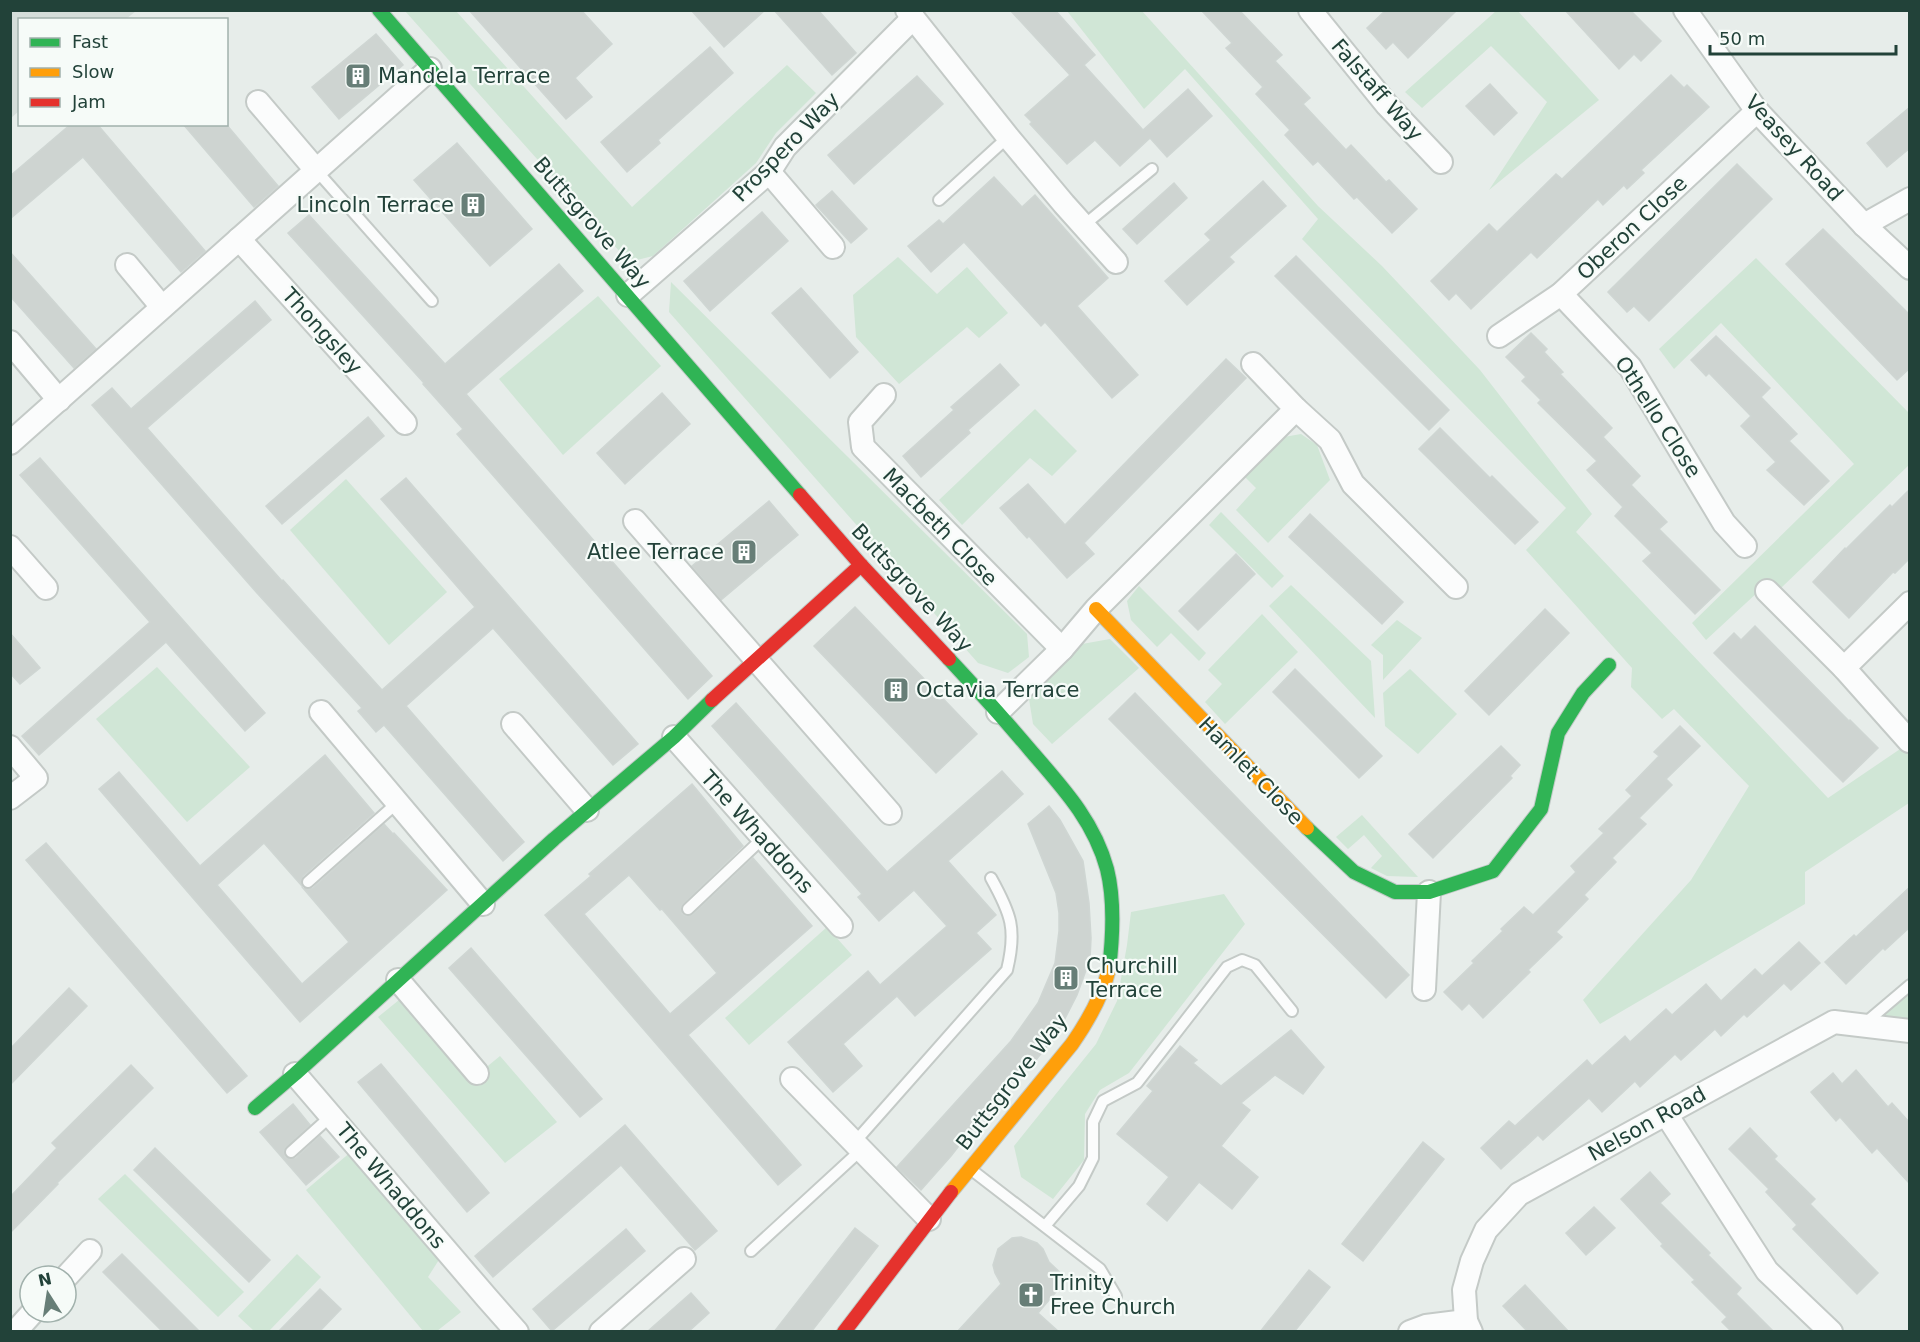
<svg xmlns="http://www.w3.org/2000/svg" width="1920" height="1342" viewBox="0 0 1920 1342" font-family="'DejaVu Sans',sans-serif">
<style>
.built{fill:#d5deda}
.green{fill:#d0e6d6}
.building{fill:#ced4d1;stroke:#cfd6d3;stroke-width:1.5;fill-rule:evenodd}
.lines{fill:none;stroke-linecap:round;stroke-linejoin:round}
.lane-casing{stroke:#c4cac7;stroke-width:14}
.street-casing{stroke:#c4cac7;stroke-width:26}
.fast-casing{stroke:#c2cac7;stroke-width:16}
.slow-casing{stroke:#c2cac7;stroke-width:16}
.jam-casing{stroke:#c2cac7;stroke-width:16}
.lane{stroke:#fbfcfc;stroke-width:10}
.street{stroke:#fbfcfc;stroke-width:22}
.fast{stroke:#30b455;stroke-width:14}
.slow{stroke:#ff9f0a;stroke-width:14}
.jam{stroke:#e5322d;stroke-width:14}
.labels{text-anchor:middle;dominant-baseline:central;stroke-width:4.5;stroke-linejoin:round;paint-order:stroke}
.poi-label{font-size:21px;fill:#224239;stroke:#f6fbf8;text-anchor:start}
.street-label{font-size:21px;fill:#224239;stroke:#f6fbf8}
</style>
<rect width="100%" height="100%" fill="#e7edea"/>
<polygon class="built" points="11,10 136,10 136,11 126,19 20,20 19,111 11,118"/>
<g class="green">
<polygon points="1517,10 1599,100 1489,190 1547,102 1491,46 1422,108 1405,92 1496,11"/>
<polygon points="405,11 456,11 632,207 787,65 816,93 776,133 756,163 653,256 629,262"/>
<polygon points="1067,11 1142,11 1318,206 1382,266 1480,370 1592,514 1576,532 1828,798 1909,743 1909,803 1805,872 1805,904 1600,1024 1583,1000 1691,880 1749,786 1674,709 1662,719 1631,687 1632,668 1526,550 1566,508 1302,239 1318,219 1185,69 1144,109"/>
<polygon points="898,257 937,294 967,267 1008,313 979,338 967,327 899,384 856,337 853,295"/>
<polygon points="1756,258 1909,413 1909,465 1781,588 1772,579 1706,640 1692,623 1854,464 1721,323 1674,369 1659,349"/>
<polygon points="671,282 1027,634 1029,657 1008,673 978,663 669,312"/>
<polygon points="598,296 661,366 563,455 499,379"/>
<polygon points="1035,409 1077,451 1052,476 1030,458 962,525 939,500"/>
<polygon points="1301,434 1317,445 1330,480 1268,543 1236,510 1256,488 1244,476 1284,437"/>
<polygon points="346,479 447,592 389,645 290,530"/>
<polygon points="1221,512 1284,576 1272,588 1209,525"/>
<polygon points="1291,585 1371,661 1375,718 1269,606"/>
<polygon points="1139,586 1206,653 1199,661 1171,633 1157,647 1131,620 1127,601"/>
<polygon points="1262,614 1298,652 1225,724 1205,702 1222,684 1208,670"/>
<polygon points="1397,620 1422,638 1383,680 1383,655 1371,645"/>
<polygon points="1110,639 1139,668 1052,744 1033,724 1029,699 1082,644"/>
<polygon points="157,667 250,767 187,822 96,719"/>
<polygon points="1410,669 1457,714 1418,754 1385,726 1383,693"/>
<polygon points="1362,815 1418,877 1387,876 1371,868 1382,856 1364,835 1348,849 1336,837"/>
<polygon points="1224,894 1245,924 1129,1073 1100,1090 1085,1114 1084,1160 1053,1199 1021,1177 1014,1146 1096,1044 1117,1001 1127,945 1131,912"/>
<polygon points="827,927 852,955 749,1045 725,1018"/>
<polygon points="1909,990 1909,1027 1873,1022"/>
<polygon points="399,1000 472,1079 500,1056 557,1122 505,1163 378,1017"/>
<polygon points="352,1151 442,1255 428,1277 461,1312 437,1331 423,1331 306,1190"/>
<polygon points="125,1174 244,1292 218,1317 98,1199"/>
<polygon points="297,1254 321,1277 269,1331 254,1331 238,1316"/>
</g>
<g class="building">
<polygon points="469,10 581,10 612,44 575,78 592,97 566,119"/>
<polygon points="691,10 765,10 724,47"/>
<polygon points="774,10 818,10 856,53 832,75"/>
<polygon points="1010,10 1055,10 1095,55 1084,65 1143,130 1188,89 1212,116 1167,157 1150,138 1120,166 1095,140 1067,164 1030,124 1032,122 1025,115 1070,75"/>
<polygon points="1201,10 1239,10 1282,55 1275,61 1310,98 1303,104 1346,150 1351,145 1386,182 1389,180 1417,209 1392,233 1357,197 1354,199 1318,161 1313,165 1285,135 1290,130 1256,94 1263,87 1226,48 1232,43"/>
<polygon points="1386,10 1457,10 1408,58 1393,42 1386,49 1367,28"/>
<polygon points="1565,10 1630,10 1661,41 1641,61 1634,54 1619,69"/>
<polygon points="376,34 403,65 339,119 312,87"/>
<polygon points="710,47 733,73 658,140 660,143 627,172 601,142"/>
<polygon points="1671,75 1684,88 1687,85 1709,107 1641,170 1644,173 1627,189 1624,185 1603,205 1598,199 1537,258 1531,252 1471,309 1456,293 1449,300 1431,281 1489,224 1497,232 1556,174 1562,179"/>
<polygon points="917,76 943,104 854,184 828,155"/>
<polygon points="1490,84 1517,113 1494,135 1466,106"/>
<polygon points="1910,107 1910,148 1887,167 1867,143"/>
<polygon points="71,124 97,124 205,251 181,272 83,157 10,219 10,176"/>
<polygon points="183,124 226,124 278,186 254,207"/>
<polygon points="457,143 532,229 490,266 414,180"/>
<polygon points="1737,164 1772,199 1649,321 1634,306 1627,312 1608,292"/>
<polygon points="994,177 1022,207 1035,195 1108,278 1077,306 1138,375 1112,398 1045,322 1041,326 964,242 931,272 908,246 939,220 943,224"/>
<polygon points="1263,181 1286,206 1229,257 1234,262 1187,305 1165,281 1211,240 1205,234"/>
<polygon points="1174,183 1187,198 1137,244 1123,229"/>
<polygon points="832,191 867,229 851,243 816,205"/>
<polygon points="762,212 788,241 710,311 684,281"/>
<polygon points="309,215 445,364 559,264 583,291 466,394 712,676 688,699 457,434 463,429 423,384 424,383 288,233"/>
<polygon points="1823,229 1910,315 1910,368 1897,380 1786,264"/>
<polygon points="10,252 96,349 74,368 10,296"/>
<polygon points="1296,256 1449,410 1429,430 1275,276"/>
<polygon points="801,288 858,352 830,378 772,313"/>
<polygon points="255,301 271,320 147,428 282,581 283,580 382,690 475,607 381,499 406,478 638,744 613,765 493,628 406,706 524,842 503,861 384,725 376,732 358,711 362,708 257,593 92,405 112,388 131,409"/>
<polygon points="1531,333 1547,349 1544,352 1563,372 1560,374 1612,428 1603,437 1640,476 1631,485 1667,522 1659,529 1720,590 1695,614 1643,561 1652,553 1615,516 1623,507 1587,470 1597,461 1538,403 1541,400 1522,381 1526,377 1506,357"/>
<polygon points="1716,336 1770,388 1761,397 1797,434 1789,441 1829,481 1804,505 1767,470 1776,462 1741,426 1751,416 1709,373 1706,376 1691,360"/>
<polygon points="1226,359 1246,378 1084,543 1094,554 1067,578 1029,536 1027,538 1000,508 1028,484 1065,525"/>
<polygon points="1000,364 1019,385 968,430 970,433 921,477 903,456 954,410 951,407"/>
<polygon points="662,393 690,424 625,484 597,453"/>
<polygon points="368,417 384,436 282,524 266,506"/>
<polygon points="1440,428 1490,478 1492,476 1538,522 1515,544 1419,449"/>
<polygon points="40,458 265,713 245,731 166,642 39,755 22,736 150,622 20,475"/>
<polygon points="1910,489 1910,558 1895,573 1893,572 1849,618 1813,582 1845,548 1846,549 1890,505 1892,507"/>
<polygon points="769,501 798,535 721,600 692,566"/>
<polygon points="1310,514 1403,602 1382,624 1289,537"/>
<polygon points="1236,554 1255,574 1198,630 1179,611"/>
<polygon points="855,607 977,734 936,773 814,646"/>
<polygon points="1545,609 1569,633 1489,715 1465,691"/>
<polygon points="1755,626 1849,721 1850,720 1878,748 1843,782 1714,653 1734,633 1741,640"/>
<polygon points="10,633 40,668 20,684 10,673"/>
<polygon points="1295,669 1382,756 1359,778 1273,692"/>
<polygon points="1135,693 1409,975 1386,998 1109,719"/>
<polygon points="736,703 887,872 1002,771 1023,794 948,861 996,915 976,933 991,949 915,1016 897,996 843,1044 862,1066 833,1092 788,1042 868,971 880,985 947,926 914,890 879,921 858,897 862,894 712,726"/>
<polygon points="1680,726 1700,746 1666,779 1672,785 1639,818 1646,824 1612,858 1616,862 1584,895 1588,899 1556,932 1562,937 1528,970 1530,972 1483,1018 1469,1003 1462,1010 1444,992 1474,963 1472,961 1503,931 1501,929 1524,907 1533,915 1576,872 1571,866 1604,833 1599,829 1632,796 1626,790 1659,756 1654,752"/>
<polygon points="1501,746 1520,765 1510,776 1512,778 1433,858 1409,834"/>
<polygon points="325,755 374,813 303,876 301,880 302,886 264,843 217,885 302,984 349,942 303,888 309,889 313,888 384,824 393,834 394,833 447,890 300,1022 99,789 119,772 200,866"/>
<path d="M692 784 743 846 683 904 681 907 682 914 686 916 693 914 753 858 812 926 688 1035 801 1165 778 1185 545 915 591 876 589 874ZM629 875 660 910 662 909 717 973 670 1014 584 914Z"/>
<polygon points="1049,806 1060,820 1083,861 1089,903 1091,938 1090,959 1085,973 1077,995 1057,1034 1031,1066 1015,1077 997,1097 951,1156 921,1190 897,1167 1011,1041 1038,1003 1055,963 1059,931 1059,913 1056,893 1028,824"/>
<polygon points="46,843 247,1076 227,1093 26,860"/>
<polygon points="1910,887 1910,927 1885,950 1883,948 1846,984 1825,962 1854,935 1856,937"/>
<polygon points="1799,942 1820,963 1791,990 1784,983 1747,1017 1744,1014 1721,1036 1715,1029 1681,1060 1675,1054 1640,1087 1635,1081 1602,1112 1589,1098 1543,1140 1538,1135 1501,1169 1481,1148 1509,1121 1515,1126 1587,1060 1592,1066 1625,1036 1630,1042 1666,1009 1672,1015 1706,984 1721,1001 1755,969 1762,976"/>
<polygon points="471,948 602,1099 580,1117 449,968"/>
<polygon points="69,988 87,1006 10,1085 10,1049"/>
<polygon points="1291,1030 1324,1067 1303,1094 1275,1075 1241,1103 1250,1110 1221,1146 1258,1177 1232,1209 1199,1182 1167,1221 1147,1204 1169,1177 1117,1134 1153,1091 1147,1086 1180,1046 1197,1060 1193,1063 1221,1086"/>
<polygon points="381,1064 489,1193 467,1212 358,1082"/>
<polygon points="131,1065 153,1088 57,1183 58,1184 10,1233 10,1197 57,1148 52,1143"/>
<polygon points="1856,1070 1888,1107 1892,1103 1910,1123 1910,1184 1877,1148 1872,1153 1840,1117 1836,1121 1811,1092 1833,1073 1842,1084"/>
<polygon points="293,1104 310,1125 286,1147 284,1150 285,1157 289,1159 296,1158 320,1136 339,1157 306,1185 260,1132"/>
<polygon points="625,1125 717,1231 695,1250 621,1165 493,1277 475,1256"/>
<polygon points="1750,1128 1777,1156 1774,1159 1815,1199 1810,1204 1878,1273 1857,1294 1793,1229 1797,1225 1766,1192 1769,1189 1729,1149"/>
<polygon points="1423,1142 1444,1159 1363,1261 1342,1244"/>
<polygon points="155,1148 270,1260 249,1282 134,1170"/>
<polygon points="1650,1172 1670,1194 1660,1203 1710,1253 1708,1255 1741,1288 1736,1294 1774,1332 1732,1332 1722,1322 1727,1317 1692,1282 1695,1280 1661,1246 1663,1244 1621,1199"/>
<polygon points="1594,1207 1615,1228 1586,1255 1566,1233"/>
<polygon points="855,1228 878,1246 811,1332 774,1332"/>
<polygon points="626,1229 645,1251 552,1331 533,1309"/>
<polygon points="1021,1237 1037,1243 1043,1249 1049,1262 1067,1279 1038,1313 1059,1332 957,1332 1001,1284 995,1273 993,1265 998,1249 1012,1238"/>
<polygon points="122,1254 200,1332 163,1332 103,1272"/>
<polygon points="1309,1270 1330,1287 1294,1332 1260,1332"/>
<polygon points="1525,1285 1569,1332 1528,1332 1503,1306"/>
<polygon points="320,1289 341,1309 319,1332 278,1332"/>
<polygon points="691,1293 709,1313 688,1332 647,1332"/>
</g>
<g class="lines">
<g class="lane-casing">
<g id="lane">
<polyline points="316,170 432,301"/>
<polyline points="939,200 1008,137"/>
<polyline points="1083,226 1152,169"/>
<polyline points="308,882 397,803"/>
<polyline points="688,909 763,838"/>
<polyline points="1864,1024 1910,985"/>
<path d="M854 1143 1007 970C1017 929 1011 914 991 878"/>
<polyline points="291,1152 331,1116"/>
<polyline points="973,1171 1100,1269 1116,1296"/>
<polyline points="1045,1226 1079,1186 1093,1158 1093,1122 1103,1101 1137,1083 1227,967 1242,960 1255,965 1292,1011"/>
<polyline points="751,1251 861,1150"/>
</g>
</g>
<g class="street-casing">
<g id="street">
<polyline points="907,10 1008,137 1064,204 1116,262"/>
<polyline points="1310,10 1387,105 1441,162"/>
<polyline points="1685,10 1757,111 1864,225 1910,268"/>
<polyline points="258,102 316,170"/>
<polyline points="769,172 833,247"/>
<polyline points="1864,225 1910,199"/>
<polyline points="239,239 405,423"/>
<polyline points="127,265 162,307"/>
<polyline points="1561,294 1630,367 1724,523 1745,546"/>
<polyline points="628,295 769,172 785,147 913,18"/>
<polyline points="1499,336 1561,294 1757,111"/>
<polyline points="10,342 59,400"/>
<polyline points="884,395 860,422 863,447 1062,649"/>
<polyline points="1296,409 1330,440 1353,484 1456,587"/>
<polyline points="10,443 430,69"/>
<polyline points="635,521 890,813"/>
<polyline points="10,547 46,588"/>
<polyline points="1767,591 1844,668 1909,741"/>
<polyline points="1844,668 1910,603"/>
<polyline points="321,712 483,904"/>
<polyline points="998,712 1062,649 1096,609 1296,409 1253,364"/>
<polyline points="513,724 587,810"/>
<polyline points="674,737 841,926"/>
<polyline points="10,747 36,778 10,798"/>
<polyline points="398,980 477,1073"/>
<polyline points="1424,989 1429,892"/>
<polyline points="295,1074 487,1298 517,1332"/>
<polyline points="792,1079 929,1219"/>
<polyline points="1666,1114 1767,1271 1831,1332"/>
<polyline points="66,1277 90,1251"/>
<polyline points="15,1332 33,1312"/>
<polyline points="601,1332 684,1259"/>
<polyline points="1410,1332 1426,1326 1466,1321"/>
<polyline points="1471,1332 1466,1321 1464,1290 1472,1261 1486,1230 1519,1194 1834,1022 1910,1031"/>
</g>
</g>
<g class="fast-casing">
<g id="fast">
<polyline points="379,10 800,495"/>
<path d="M949 659C977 689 1005 720 1031 751 1063 788 1094 821 1107 869 1115 901 1113 936 1109 969"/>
<polyline points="1307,828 1354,872 1395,892 1429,892 1493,871 1541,809 1558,733 1583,693 1609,665"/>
<polyline points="255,1108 295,1074 554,839 674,737 712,700"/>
</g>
</g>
<g class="slow-casing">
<g id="slow">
<polyline points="1096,609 1307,828"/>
<path d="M951 1192 1072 1044C1088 1021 1102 997 1109 969"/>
</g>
</g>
<g class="jam-casing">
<g id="jam">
<polyline points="800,495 861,565 949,659"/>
<polyline points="712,700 861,565"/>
<polyline points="844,1332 951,1192"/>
</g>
</g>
<use href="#lane" class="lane"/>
<use href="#street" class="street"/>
<use href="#fast" class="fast"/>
<use href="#slow" class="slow"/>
<use href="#jam" class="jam"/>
</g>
<defs>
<g id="building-square" transform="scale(1.35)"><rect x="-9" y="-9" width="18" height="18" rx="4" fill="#677e77" stroke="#f6fbf8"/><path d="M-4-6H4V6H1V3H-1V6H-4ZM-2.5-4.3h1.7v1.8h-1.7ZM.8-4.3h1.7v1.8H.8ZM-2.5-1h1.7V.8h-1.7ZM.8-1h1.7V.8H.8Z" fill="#fff"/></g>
<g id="church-square" transform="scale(1.35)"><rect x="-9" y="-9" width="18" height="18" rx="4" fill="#677e77" stroke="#f6fbf8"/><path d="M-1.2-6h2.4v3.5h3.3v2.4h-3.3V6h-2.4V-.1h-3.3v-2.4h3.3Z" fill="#fff"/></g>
</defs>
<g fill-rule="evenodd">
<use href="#building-square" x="358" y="76"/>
<use href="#building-square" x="473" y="205"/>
<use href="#building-square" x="744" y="552"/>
<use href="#building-square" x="896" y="690"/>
<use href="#building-square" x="1066" y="978"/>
<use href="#church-square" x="1031" y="1295"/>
</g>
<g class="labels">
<g class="poi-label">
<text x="378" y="76">Mandela Terrace</text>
<text x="454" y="205" text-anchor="end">Lincoln Terrace</text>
<text x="724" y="552" text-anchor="end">Atlee Terrace</text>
<text x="916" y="690">Octavia Terrace</text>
<text x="1086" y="966">Churchill<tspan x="1086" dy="24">Terrace</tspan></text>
<text x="1050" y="1283">Trinity<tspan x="1050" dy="24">Free Church</tspan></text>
</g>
<g class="street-label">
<text transform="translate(1377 90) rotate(49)">Falstaff Way</text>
<text transform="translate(786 147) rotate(-46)">Prospero Way</text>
<text transform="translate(1794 148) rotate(48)">Veasey Road</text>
<text transform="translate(592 223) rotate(49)">Buttsgrove Way</text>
<text transform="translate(1632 228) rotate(-43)">Oberon Close</text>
<text transform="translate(322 331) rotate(48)">Thongsley</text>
<text transform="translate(1658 417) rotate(57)">Othello Close</text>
<text transform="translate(940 527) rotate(46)">Macbeth Close</text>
<text transform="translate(912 588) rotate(47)">Buttsgrove Way</text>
<text transform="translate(1251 771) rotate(46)">Hamlet Close</text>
<text transform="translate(757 832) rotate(48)">The Whaddons</text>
<text transform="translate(1012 1082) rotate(-52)">Buttsgrove Way</text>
<text transform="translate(1647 1124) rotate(-29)">Nelson Road</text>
<text transform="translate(391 1186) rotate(50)">The Whaddons</text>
</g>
</g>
<rect width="1920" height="1342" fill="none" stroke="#224239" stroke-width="24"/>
<rect x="18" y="18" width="210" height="108" fill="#f6fbf8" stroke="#a1b1ac" stroke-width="1.5"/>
<rect x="30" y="38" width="30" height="9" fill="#30b455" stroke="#a1b1ac" stroke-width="1.5"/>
<text x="72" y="48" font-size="18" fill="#224239">Fast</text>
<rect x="30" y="68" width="30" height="9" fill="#ff9f0a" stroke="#a1b1ac" stroke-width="1.5"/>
<text x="72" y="78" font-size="18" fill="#224239">Slow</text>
<rect x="30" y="98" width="30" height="9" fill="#e5322d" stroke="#a1b1ac" stroke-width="1.5"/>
<text x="72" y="108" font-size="18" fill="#224239">Jam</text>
<g transform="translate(48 1294) rotate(348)"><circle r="28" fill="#f6fbf8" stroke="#a1b1ac" stroke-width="1.5"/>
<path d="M0-4.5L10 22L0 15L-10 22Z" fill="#677e77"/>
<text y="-9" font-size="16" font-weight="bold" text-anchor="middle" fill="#224239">N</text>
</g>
<path d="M1710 45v9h186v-9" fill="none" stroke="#224239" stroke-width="3"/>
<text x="1719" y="45" font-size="18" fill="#224239" stroke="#f6fbf8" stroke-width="4.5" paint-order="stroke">50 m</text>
</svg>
